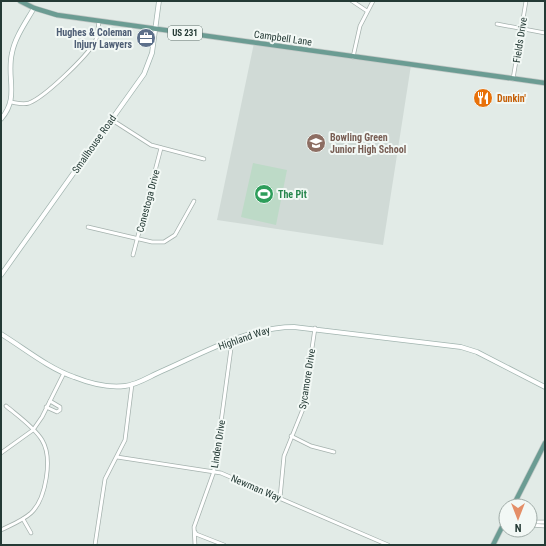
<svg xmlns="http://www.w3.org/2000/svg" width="546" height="546" viewBox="0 0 546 546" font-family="'Roboto Condensed',sans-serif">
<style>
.built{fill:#d0dad6}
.green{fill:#bddac7}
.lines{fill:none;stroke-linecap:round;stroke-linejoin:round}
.street-casing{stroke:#a5b2ae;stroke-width:4.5}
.secondary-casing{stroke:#a2b5b0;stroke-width:5.5}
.primary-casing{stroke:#c2c8c6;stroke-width:6}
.street{stroke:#fff;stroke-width:3}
.secondary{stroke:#fff;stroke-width:4}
.primary{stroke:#6b9c93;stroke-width:4.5}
.labels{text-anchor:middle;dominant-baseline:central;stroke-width:4;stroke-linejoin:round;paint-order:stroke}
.shield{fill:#f2f8f5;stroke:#62736f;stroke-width:1}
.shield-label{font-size:9px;font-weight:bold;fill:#243a35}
.service-label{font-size:10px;font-weight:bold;fill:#4e5e75;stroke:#f2f8f5;text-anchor:end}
.street-label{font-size:10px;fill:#243a35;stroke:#f2f8f5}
.food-label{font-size:10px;font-weight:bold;fill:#c56008;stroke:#f2f8f5;text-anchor:start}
.education-label{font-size:10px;font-weight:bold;fill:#785e54;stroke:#f2f8f5;text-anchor:start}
.leisure-label{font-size:10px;font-weight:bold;fill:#27864d;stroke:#f2f8f5;text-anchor:start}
</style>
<rect width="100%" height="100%" fill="#e2ebe7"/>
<polygon class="built" points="254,43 411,65 383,245 217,220"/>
<polygon class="green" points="253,163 287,170 276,225 241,217"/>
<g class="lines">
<g class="street-casing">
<g id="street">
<polyline points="352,1 367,11"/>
<polyline points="497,24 545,33"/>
<polyline points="353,57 360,26 373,1"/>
<polyline points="513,79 526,1"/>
<path d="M11 102C17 103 23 105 29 103 45 97 86 57 95 42 98 36 98 28 99 21"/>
<polyline points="112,120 151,145 204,159"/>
<polyline points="88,227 152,242 164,242 175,235 194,201"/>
<polyline points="133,255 161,148"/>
<polyline points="46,407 57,412 60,410 60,407 50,401"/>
<polyline points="291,436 311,446 334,452"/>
<polyline points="1,453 33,430 42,417 64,373"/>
<polyline points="117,457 221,473 388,545"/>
<polyline points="280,498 284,456 303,409 315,328"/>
<polyline points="23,519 31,533"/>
<polyline points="530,522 545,522"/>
<polyline points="530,525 545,526"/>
<path d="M1 530C11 525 22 521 31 513 46 499 53 458 42 440 34 427 18 416 6 406"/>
<polyline points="195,532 196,534 224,545"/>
<polyline points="95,545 105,479 125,440 132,384"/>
<polyline points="195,545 194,527 213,474 216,459 232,341"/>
</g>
</g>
<g class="secondary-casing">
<g id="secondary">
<path d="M1 119C20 97 6 78 12 53 15 37 26 22 34 8"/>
<polyline points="1,275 144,74 152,53 159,1"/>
<path d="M1 334C24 348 48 368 74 377 89 383 109 388 125 386 137 385 150 376 162 371 203 353 248 327 294 327L461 347 477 352 545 387"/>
</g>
</g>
<g class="primary-casing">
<g id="primary">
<polyline points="20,1 34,8 57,15 545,83"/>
<polyline points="513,506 545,443"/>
<polyline points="493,545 506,519"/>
</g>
</g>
<use href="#street" class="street"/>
<use href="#secondary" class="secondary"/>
<use href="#primary" class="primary"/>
</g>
<defs>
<g id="office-disc" transform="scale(1)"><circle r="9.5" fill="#5c6f8a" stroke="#f2f8f5"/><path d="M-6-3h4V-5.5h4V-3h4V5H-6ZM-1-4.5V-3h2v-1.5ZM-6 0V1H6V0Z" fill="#fff"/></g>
<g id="restaurant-disc" transform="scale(1)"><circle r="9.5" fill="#e8710a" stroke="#f2f8f5"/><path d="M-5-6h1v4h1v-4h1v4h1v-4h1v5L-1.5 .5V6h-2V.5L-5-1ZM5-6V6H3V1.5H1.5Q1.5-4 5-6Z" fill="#fff"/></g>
<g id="school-disc" transform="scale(1)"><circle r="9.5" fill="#8d6e63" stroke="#f2f8f5"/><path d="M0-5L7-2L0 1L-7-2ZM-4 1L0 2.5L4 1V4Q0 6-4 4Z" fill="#fff"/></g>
<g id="stadium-disc" transform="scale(1)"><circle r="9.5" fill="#2e9e5b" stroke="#f2f8f5"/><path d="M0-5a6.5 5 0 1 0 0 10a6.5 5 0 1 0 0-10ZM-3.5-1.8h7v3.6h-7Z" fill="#fff"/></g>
</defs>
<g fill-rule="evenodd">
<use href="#office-disc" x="146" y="38"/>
<use href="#restaurant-disc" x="483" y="98"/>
<use href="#school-disc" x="316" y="143"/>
<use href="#stadium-disc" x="264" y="194"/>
</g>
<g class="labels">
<rect class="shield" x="168" y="26" width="34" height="14" rx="3"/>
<g class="shield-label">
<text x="185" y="33">US 231</text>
</g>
<g class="service-label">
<text x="132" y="32">Hughes &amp; Coleman<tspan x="132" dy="12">Injury Lawyers</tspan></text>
</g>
<g class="street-label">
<text transform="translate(283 38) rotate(8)">Campbell Lane</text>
<text transform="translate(520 40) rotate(-81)">Fields Drive</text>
<text transform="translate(94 144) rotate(-55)">Smallhouse Road</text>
<text transform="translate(148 201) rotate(-75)">Conestoga Drive</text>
<text transform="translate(244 338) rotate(-19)">Highland Way</text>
<text transform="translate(307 379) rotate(-81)">Sycamore Drive</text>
<text transform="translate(218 444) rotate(-81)">Linden Drive</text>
<text transform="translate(256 488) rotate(23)">Newman Way</text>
</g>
<g class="food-label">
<text x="497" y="98">Dunkin'</text>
</g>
<g class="education-label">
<text x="330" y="137">Bowling Green<tspan x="330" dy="12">Junior High School</tspan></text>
</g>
<g class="leisure-label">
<text x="278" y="194">The Pit</text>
</g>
</g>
<rect width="546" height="546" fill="none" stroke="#243a35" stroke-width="4"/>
<g transform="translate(518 518) rotate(180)"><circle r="19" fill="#f2f8f5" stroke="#a0aca8"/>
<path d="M0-3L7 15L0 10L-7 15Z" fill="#e48e67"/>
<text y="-6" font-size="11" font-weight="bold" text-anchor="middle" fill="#243a35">N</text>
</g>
</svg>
